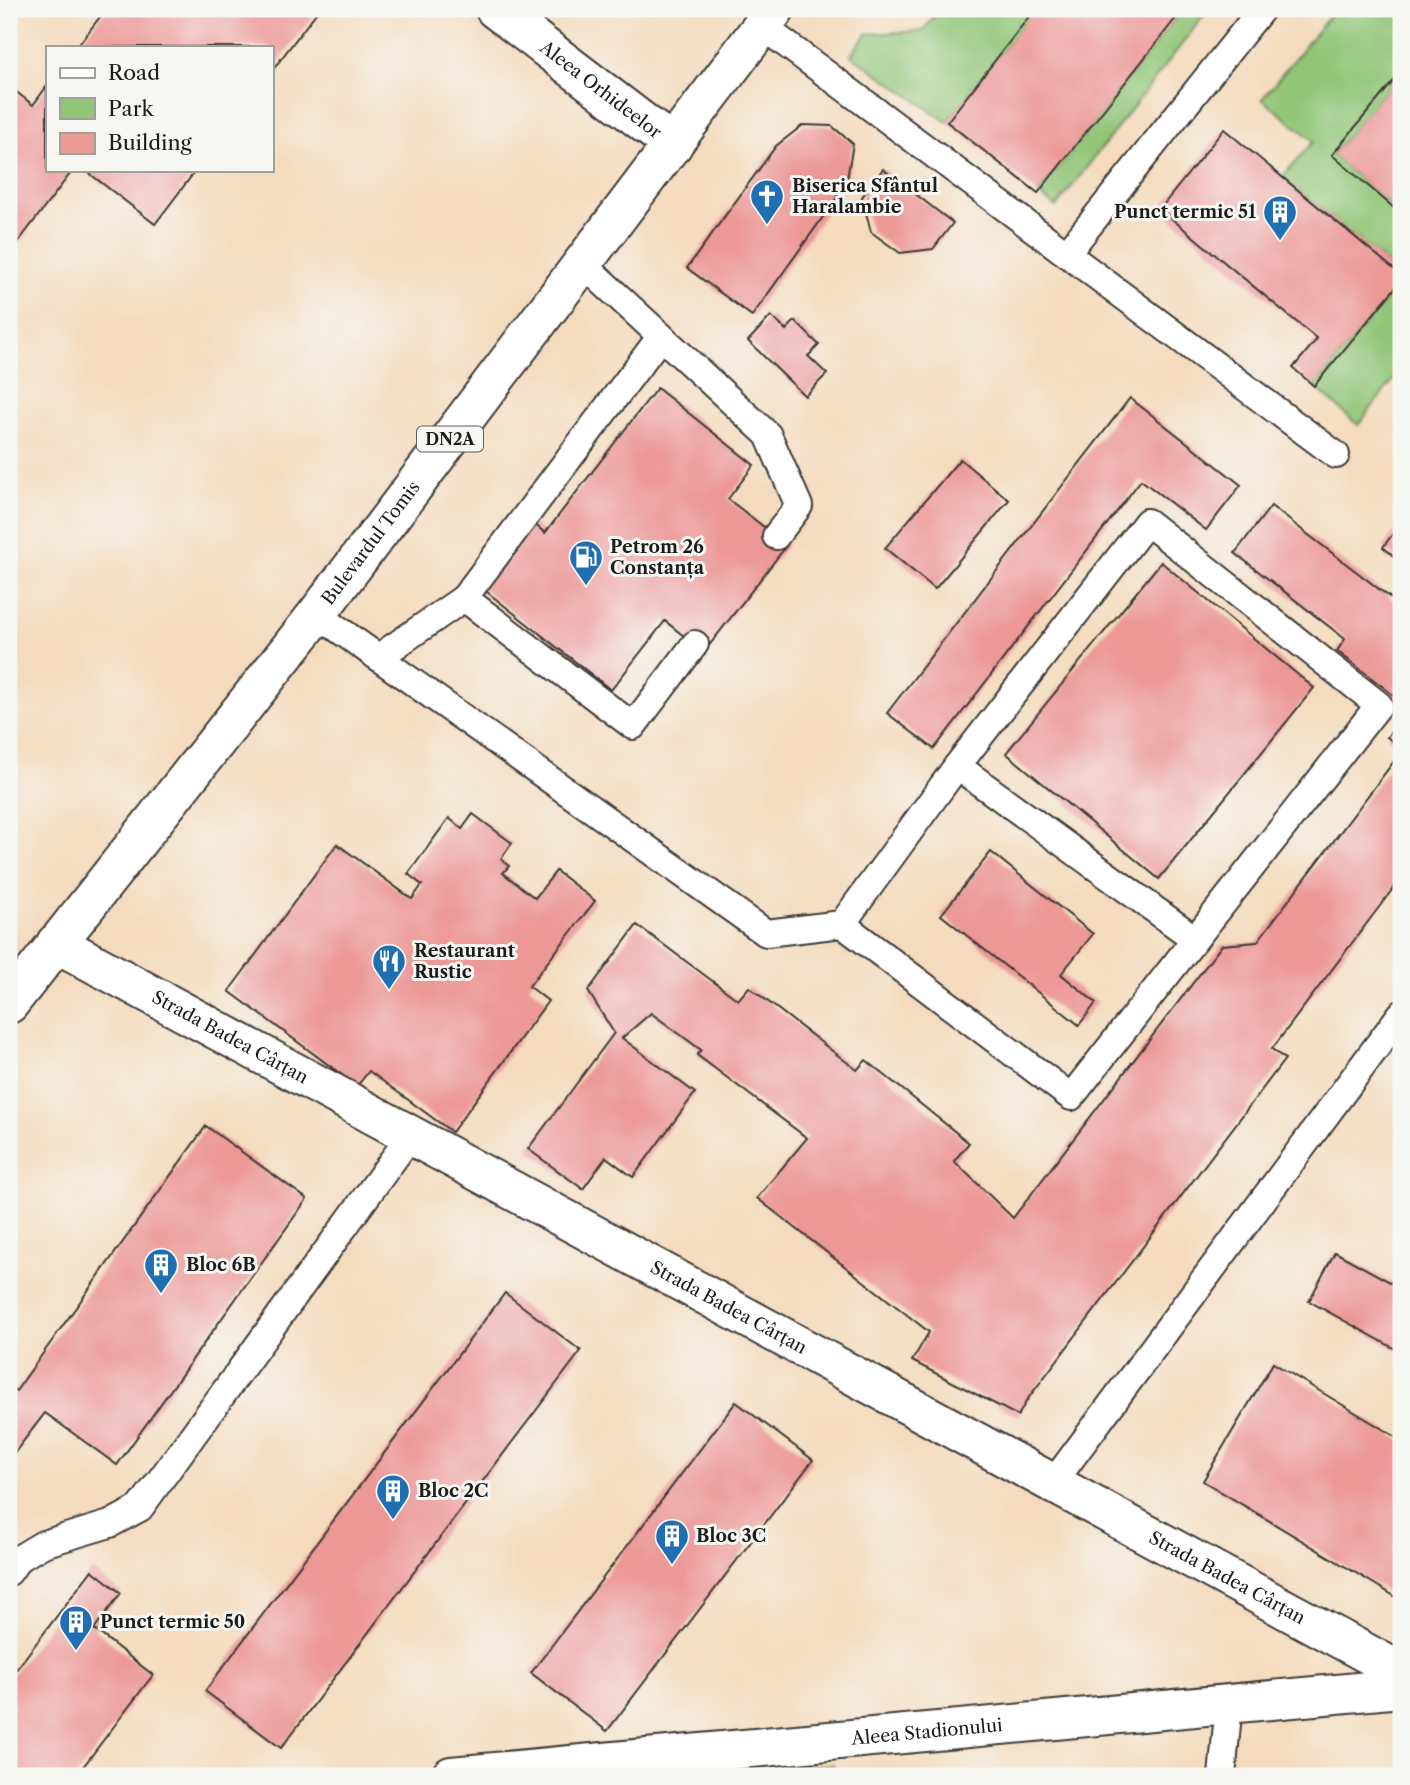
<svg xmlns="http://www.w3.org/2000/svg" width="1410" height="1785" viewBox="0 0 1410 1785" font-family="'Libre Caslon Text',serif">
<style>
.green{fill:#91c577;stroke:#56704a;stroke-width:2}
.building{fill:#ec9897}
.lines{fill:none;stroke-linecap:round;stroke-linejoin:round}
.service-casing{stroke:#3c3934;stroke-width:30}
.minor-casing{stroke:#3c3934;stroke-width:42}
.tertiary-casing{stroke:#3c3934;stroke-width:42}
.primary-casing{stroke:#3c3934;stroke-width:42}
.service{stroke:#fff;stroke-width:26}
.minor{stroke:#fff;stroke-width:38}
.tertiary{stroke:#fff;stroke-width:38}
.primary{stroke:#fff;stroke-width:38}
.labels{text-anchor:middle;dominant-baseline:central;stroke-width:6;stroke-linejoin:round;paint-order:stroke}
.shield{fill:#f6f6f2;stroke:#5d5d5c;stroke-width:2}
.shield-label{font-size:16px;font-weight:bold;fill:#1c1c1c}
.street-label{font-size:18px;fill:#1c1c1c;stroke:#f6f6f2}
.poi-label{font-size:18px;font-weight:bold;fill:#1c1c1c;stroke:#f6f6f2;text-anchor:start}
</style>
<rect width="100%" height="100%" fill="#f6f6f2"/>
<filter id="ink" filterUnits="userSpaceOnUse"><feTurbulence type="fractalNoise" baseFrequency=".0143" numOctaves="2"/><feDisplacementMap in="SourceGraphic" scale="14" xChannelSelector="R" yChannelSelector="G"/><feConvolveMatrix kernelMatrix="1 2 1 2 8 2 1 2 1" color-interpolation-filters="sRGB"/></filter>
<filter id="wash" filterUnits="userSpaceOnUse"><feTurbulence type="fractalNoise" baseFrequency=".00686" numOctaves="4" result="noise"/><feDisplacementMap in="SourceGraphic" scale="28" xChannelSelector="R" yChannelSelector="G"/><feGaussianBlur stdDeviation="1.57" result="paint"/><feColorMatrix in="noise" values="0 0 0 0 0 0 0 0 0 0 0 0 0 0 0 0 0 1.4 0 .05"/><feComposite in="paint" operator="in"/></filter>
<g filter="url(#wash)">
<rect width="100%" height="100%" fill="#f4dbbe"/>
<g class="green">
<polygon points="939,9 1035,9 947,122 851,55 866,34 923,31"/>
<polygon points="1183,9 1209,9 1056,207 1038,193"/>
<polygon points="1335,9 1401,9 1401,72 1332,155 1401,214 1401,275 1282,177 1314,141 1262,99"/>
<polygon points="1401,281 1401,370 1358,425 1314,386"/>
<polygon points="833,1764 834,1776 710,1776"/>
</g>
<g id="blocks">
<g class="building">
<polygon points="106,9 319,9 271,72 271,47 77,47"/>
<polygon points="1035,9 1183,9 1038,193 947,122"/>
<polygon points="1401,72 1401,214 1332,155"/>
<polygon points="9,86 33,105 47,86 47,170 73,170 9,254"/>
<polygon points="803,125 832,126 853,144 846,185 752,316 687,268 776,146"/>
<polygon points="1224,129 1401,275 1401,281 1314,386 1293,368 1317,339 1160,209"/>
<polygon points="883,169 953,223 933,249 900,253 871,232 862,197"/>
<polygon points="85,170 196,170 155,224"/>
<polygon points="771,316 786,330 795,321 819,345 808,356 827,374 805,396 748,341"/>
<polygon points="657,388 754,465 728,499 787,545 704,652 665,621 611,690 482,588 533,523 545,533"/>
<polygon points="1130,398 1241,485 1206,530 1141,480 934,749 887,713"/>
<polygon points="960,459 1009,500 935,589 885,548"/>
<polygon points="1271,506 1401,606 1401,701 1337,651 1345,639 1235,553"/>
<polygon points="1401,523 1401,562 1383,547"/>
<polygon points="1161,562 1314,688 1159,879 1006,753"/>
<polygon points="1401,719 1401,748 1387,737"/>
<polygon points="1401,752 1401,878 1272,1049 1285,1059 1027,1400 1018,1416 912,1361 929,1332 757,1198 807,1138 697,1055 701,1050 651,1013 622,1038 695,1093 633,1177 606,1157 583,1189 528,1149 614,1033 588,991 637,925 738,1000 749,987 857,1070 866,1060 969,1143 954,1161 1013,1218 1222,945 1257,942"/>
<polygon points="473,814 512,843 501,859 509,866 503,873 535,898 556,871 595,901 529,986 548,1001 452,1132 369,1071 357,1086 229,991 337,844 412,899 422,885 408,874 449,818 462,829"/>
<polygon points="991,852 1093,934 1061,974 1096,1003 1079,1025 941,915"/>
<polygon points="206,1126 307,1199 117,1465 45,1413 9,1460 9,1387 16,1391"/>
<polygon points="1335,1252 1401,1288 1401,1352 1309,1301"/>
<polygon points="505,1293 581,1351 281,1748 205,1691"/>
<polygon points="1273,1363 1401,1440 1401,1600 1203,1481"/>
<polygon points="736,1402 813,1460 607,1731 531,1673"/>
<polygon points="92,1570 121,1593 94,1629 153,1675 76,1776 9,1776 9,1679"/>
</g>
</g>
</g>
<g filter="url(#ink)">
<use href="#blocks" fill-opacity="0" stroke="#3c3934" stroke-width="2"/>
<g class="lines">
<g class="service-casing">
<g id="service">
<polyline points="762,26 1336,455"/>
<polyline points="1067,253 1262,9"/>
<polyline points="583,264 768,435 799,506 776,536"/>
<polyline points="464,598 661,336"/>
<polyline points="317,614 766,933 842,924 957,766 1195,939"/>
<polyline points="379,657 464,598 633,726 695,644"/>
<polyline points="842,924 1071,1097 1379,705 1147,522 957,766"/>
<polyline points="1053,1483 1401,1014"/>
<polyline points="9,1572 18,1559 43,1544 110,1524 140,1508 411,1135"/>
<polyline points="1222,1776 1229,1704"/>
</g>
</g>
<g class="minor-casing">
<g id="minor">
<path id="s1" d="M495 9 673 145"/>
<path id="s2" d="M451 1776 1401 1688"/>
</g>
</g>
<g class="tertiary-casing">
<g id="tertiary">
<path id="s3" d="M56 943 1401 1672"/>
</g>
</g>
<g class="primary-casing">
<g id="primary">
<path id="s4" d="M9 1004 317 614 775 9"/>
</g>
</g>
<use href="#service" class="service"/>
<use href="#minor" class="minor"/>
<use href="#tertiary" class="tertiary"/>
<use href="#primary" class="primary"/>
</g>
</g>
<defs>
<g id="church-pin" transform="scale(1.75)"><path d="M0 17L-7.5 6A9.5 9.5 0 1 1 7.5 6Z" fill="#1f6fb2" stroke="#f6f6f2"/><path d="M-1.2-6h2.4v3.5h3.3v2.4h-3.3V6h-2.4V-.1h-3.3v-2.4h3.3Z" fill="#fff"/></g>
<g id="building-pin" transform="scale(1.75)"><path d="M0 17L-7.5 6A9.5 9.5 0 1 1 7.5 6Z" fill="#1f6fb2" stroke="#f6f6f2"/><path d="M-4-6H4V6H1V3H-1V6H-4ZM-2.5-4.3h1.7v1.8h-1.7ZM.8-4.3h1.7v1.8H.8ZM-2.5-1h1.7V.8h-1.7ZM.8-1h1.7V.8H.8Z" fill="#fff"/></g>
<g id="fuel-pin" transform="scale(1.75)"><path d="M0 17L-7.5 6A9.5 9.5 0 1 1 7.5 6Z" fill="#1f6fb2" stroke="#f6f6f2"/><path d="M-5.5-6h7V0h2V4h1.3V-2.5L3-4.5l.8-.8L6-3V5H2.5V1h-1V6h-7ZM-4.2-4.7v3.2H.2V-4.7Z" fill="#fff"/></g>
<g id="restaurant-pin" transform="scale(1.75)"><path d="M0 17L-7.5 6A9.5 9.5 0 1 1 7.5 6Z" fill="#1f6fb2" stroke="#f6f6f2"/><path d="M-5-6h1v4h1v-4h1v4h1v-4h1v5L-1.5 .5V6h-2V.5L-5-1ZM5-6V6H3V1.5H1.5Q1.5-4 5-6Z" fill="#fff"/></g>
</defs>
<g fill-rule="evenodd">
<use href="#church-pin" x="767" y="196"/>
<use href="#building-pin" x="1280" y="212"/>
<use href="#fuel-pin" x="586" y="557"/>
<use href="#restaurant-pin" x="389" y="961"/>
<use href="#building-pin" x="161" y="1265"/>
<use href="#building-pin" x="393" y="1491"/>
<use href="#building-pin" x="672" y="1536"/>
<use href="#building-pin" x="76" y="1622"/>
</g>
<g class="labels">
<rect class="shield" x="417" y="426.5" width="66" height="25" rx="5"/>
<g class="shield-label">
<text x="450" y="439">DN2A</text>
</g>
<g class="street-label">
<text stroke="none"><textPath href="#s1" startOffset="133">Aleea Orhideelor</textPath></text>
<text stroke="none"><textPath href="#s4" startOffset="586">Bulevardul Tomis</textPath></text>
<text stroke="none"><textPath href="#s3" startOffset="198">Strada Badea Cârțan</textPath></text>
<text stroke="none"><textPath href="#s3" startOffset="765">Strada Badea Cârțan</textPath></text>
<text stroke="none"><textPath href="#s3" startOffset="1332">Strada Badea Cârțan</textPath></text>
<text stroke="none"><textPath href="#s2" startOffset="478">Aleea Stadionului</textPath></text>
</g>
<g class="poi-label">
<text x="792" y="186">Biserica Sfântul<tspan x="792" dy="21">Haralambie</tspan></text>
<text x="1256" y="212" text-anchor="end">Punct termic 51</text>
<text x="610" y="547">Petrom 26<tspan x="610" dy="21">Constanța</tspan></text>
<text x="414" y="951">Restaurant<tspan x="414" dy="21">Rustic</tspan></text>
<text x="186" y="1265">Bloc 6B</text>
<text x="418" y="1491">Bloc 2C</text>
<text x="696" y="1536">Bloc 3C</text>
<text x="100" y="1622">Punct termic 50</text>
</g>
</g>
<rect width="1410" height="1785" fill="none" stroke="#f6f6f2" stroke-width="35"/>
<rect x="46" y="46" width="228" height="126" fill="#f6f6f2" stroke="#9f9f9c" stroke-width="2"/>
<rect x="60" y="68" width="35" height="10" fill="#ffffff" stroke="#9f9f9c" stroke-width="2"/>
<text x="108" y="80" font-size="21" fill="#1c1c1c">Road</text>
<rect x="60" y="98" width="35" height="21" fill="#91c577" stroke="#9f9f9c" stroke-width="2"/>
<text x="108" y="116" font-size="21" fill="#1c1c1c">Park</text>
<rect x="60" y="133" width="35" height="21" fill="#ec9897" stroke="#9f9f9c" stroke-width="2"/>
<text x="108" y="150" font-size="21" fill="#1c1c1c">Building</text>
</svg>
